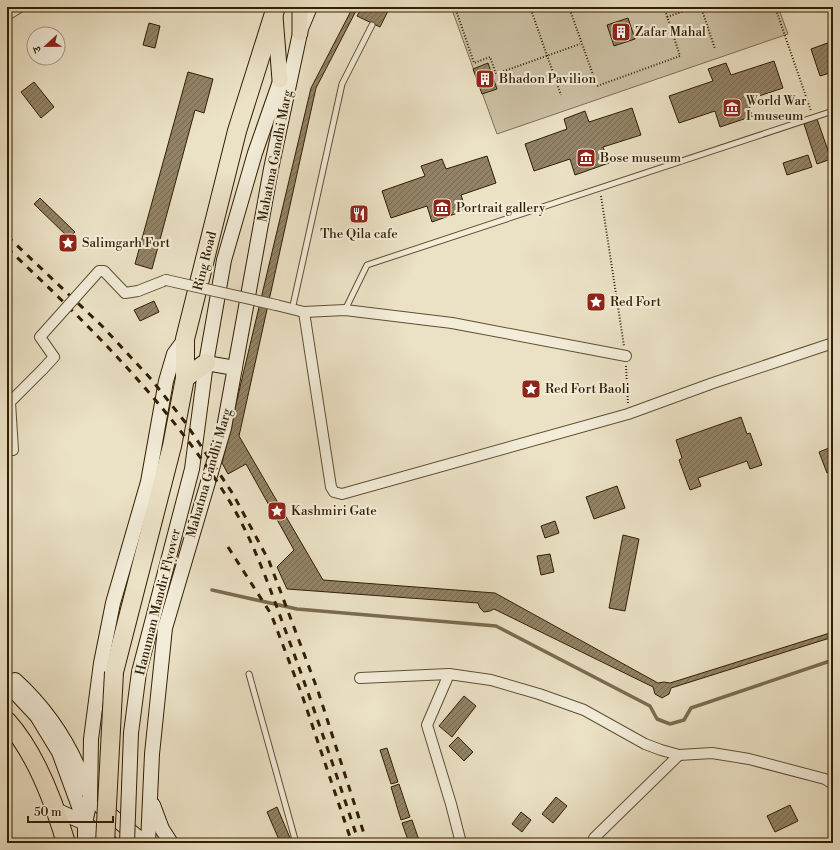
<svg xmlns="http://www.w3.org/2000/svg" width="840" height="850" viewBox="0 0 840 850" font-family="'Libre Bodoni','Noto Serif Devanagari',serif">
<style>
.garden{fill:#ccc0a4;stroke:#7f6f52}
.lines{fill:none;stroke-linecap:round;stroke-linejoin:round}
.stream{stroke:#7b6b4e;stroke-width:3.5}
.building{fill:url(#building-hatch);stroke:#321e00}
.lane-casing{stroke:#604f31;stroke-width:7}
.street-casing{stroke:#604f31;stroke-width:12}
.secondary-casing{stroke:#321e00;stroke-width:16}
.primary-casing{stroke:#321e00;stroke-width:17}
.highway-casing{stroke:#321e00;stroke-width:20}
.path{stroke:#321e00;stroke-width:2;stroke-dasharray:1 2;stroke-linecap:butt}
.lane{stroke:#f2ecd9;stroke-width:5}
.street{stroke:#f2ecd9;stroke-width:10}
.secondary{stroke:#f2ecd9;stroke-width:14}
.primary{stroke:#ebe1c5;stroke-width:15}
.highway{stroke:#ebe1c5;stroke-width:18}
.rail{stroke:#321e00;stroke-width:3;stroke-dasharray:7 7;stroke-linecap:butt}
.street-bridge-casing{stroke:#604f31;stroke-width:12;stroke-linecap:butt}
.secondary-bridge-casing{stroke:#321e00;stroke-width:16;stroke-linecap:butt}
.highway-bridge-casing{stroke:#321e00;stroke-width:20;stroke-linecap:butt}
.street-bridge{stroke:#f2ecd9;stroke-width:10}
.secondary-bridge{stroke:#f2ecd9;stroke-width:14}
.highway-bridge{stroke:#ebe1c5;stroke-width:18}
.labels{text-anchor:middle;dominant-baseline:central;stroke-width:4;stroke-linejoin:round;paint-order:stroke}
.poi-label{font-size:13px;fill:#321e00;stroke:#f2ecd9;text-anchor:start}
.street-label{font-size:13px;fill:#321e00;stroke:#f2ecd9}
</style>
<defs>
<pattern id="building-hatch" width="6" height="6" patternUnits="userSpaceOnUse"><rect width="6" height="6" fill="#928366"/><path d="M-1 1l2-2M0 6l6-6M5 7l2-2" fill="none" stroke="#786b52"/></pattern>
</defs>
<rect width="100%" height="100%" fill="#ebe1c5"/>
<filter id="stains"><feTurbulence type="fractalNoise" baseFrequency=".005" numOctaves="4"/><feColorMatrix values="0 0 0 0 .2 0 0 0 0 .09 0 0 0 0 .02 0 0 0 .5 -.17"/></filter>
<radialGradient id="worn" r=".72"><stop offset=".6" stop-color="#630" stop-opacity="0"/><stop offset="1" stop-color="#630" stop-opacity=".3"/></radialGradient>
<polygon class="garden" points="451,7 778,7 788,34 497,134"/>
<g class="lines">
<polyline class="stream" points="212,590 297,609 496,626 650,706 657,719 670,724 684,720 691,708 833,660"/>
</g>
<g class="building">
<polygon points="353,7 358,7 316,88 239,436 323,580 495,593 658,683 664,682 670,683 833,632 833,637 671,688 669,694 662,698 655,694 653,687 494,609 490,611 484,612 480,608 478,603 287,589 277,567 294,550 246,464 228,474 222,463 311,88"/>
<polygon points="362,7 390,7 380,27 357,16"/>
<polygon points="628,18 635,39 614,46 607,25"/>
<polygon points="149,23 160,26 155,48 143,45"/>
<polygon points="833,41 833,72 820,76 811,49"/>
<polygon points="774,61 783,88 747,100 753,116 720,127 715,111 679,123 669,96 713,81 708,69 726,63 731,75"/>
<polygon points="488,63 497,89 482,94 473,69"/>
<polygon points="188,72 213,79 204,113 195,110 152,269 135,264"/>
<polygon points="34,82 54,107 41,118 21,92"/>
<polygon points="632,108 641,135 603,147 609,163 575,175 570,159 534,171 525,144 567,129 564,119 585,111 589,122"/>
<polygon points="817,119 831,159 817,164 804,124"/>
<polygon points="808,155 812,167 787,175 783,163"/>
<polygon points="487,156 496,183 461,195 466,210 432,222 427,206 391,218 382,191 425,176 421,166 442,159 446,169"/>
<polygon points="40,198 75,232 69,238 34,204"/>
<polygon points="154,301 159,312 140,321 134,310"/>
<polygon points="741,417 747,434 750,433 762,465 750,469 747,461 698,478 701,486 690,490 679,460 682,458 676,440"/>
<polygon points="829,448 833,459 833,471 827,473 819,452"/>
<polygon points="617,486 625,508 594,519 586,497"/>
<polygon points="555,521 559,533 545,538 541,526"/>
<polygon points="623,535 639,539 625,611 609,608"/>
<polygon points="550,554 554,572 541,575 537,556"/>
<polygon points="464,696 476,706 452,737 439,726"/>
<polygon points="458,737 473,752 464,761 449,746"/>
<polygon points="387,748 398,782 391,784 380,750"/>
<polygon points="399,784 410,817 401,820 391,787"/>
<polygon points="556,797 567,806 553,823 542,814"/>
<polygon points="790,805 798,821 775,832 767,816"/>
<polygon points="277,807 290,838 280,842 267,812"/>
<polygon points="521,812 531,820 522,832 512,824"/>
<polygon points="412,820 420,843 409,843 402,823"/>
</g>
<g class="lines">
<g class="lane-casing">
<g id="lane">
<polyline points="292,310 342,84 372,25"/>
<polyline points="345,310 367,265 833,111"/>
<polyline points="249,674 296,843"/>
</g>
</g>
<g class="street-casing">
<g id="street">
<polyline points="7,15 20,7"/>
<polyline points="138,291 166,280"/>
<polyline points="276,305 304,312 345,310 452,323 626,356"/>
<polyline points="304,312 331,487 334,492 342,494 628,414 713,383 833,343"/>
<polyline points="13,450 10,402 43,369"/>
<polyline points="449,674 427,725 451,804 461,843"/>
<polyline points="360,678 449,674 491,680 539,694 584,710 645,744 661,750 679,755 712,753 749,759 825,779 833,784"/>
<polyline points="594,838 679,755"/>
<polyline points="7,841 8,843"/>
</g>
</g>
<g class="secondary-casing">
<g id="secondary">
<polyline points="300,31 310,7"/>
<polyline points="206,363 235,368"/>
<polyline points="139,672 192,469 206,363 224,260 255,153 284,70"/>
<path d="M15 680C49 711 72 746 87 790"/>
<polyline points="8,685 37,716 59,752 85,823"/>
<polyline points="153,805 162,829 171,843"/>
<polyline points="101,807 145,843"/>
<polyline points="56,810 85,823 111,843"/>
<polyline points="85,843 85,823 90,800 91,739 101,663 113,603 148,482 166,381 174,354 185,339"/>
<polyline points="148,843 152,754 165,628 224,428 271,169 300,33"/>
</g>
</g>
<g class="primary-casing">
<g id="primary">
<polyline points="275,16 280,80"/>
<polyline points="300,33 300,7"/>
</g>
</g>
<g class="highway-casing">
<g id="highway">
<polyline points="185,378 206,363"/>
<polyline points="114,672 172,446 185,378 185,339 237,131 276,7"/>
<path d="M7 721C36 753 54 802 66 843"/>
</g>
</g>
<g class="path">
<polyline points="455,7 474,63 490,57 496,74 580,44"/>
<polyline points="530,7 561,95"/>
<polyline points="569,7 597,86 680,56 664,7"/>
<polyline points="701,7 715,49"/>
<polyline points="775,7 811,111"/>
<polyline points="667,17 695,7"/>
<polyline points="601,196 624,346"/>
<polyline points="626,366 628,404"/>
</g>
<use href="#lane" class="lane"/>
<use href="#street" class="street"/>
<use href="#secondary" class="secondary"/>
<use href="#primary" class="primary"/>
<use href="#highway" class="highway"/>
<g class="rail">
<polyline points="7,236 102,326 151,379 185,422 233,494 269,561 318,691 367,843"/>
<path d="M7 248C88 324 167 402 227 497 253 539 269 586 286 632 312 702 336 773 359 843"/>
<polyline points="228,547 271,614 302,695 352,843"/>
</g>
<g class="street-bridge-casing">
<g id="street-bridge">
<polyline points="166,280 276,305"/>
<polyline points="43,369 54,357 40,337 99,271 104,271 125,293 138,291"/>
</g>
</g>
<g class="secondary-bridge-casing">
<polyline id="secondary-bridge" points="127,843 131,733 139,672"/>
</g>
<g class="highway-bridge-casing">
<polyline id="highway-bridge" points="105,843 114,672"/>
</g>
<use href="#street-bridge" class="street-bridge"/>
<use href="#secondary-bridge" class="secondary-bridge"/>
<use href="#highway-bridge" class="highway-bridge"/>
</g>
<defs>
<g id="building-square" transform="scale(1)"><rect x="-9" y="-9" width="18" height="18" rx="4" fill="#8f2418" stroke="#f2ecd9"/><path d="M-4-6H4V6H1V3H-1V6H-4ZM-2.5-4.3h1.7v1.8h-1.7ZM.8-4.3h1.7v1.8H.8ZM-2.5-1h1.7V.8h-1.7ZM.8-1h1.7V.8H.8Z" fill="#fff"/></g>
<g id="museum-square" transform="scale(1)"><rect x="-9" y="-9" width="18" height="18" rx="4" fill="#8f2418" stroke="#f2ecd9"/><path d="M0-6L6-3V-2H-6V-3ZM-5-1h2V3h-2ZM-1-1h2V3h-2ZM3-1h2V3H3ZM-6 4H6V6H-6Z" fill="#fff"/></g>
<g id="restaurant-square" transform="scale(1)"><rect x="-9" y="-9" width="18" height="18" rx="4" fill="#8f2418" stroke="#f2ecd9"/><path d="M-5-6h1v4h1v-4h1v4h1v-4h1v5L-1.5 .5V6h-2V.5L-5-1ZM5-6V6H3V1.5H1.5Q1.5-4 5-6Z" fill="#fff"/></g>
<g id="sight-square" transform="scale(1)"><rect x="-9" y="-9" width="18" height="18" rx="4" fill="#8f2418" stroke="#f2ecd9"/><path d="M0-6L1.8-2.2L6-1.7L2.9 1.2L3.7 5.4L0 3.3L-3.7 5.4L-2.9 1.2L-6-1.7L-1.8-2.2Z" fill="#fff"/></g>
</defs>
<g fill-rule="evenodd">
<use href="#building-square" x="621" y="32"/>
<use href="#building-square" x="485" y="79"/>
<use href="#museum-square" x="732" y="108"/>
<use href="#museum-square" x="586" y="158"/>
<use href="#museum-square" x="442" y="208"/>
<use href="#restaurant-square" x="359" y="214"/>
<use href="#sight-square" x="68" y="243"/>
<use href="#sight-square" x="596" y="302"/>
<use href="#sight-square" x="531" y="389"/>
<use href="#sight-square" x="277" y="511"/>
</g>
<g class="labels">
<g class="poi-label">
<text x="635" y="32">Zafar Mahal</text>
<text x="499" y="79">Bhadon Pavilion</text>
<text x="746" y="101">World War<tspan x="746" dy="15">I museum</tspan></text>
<text x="600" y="158">Bose museum</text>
<text x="456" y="208">Portrait gallery</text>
<text x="359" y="234" text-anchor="middle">The Qila cafe</text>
<text x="82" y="243">Salimgarh Fort</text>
<text x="610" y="302">Red Fort</text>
<text x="545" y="389">Red Fort Baoli</text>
<text x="291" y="511">Kashmiri Gate</text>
</g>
<g class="street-label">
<text transform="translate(275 156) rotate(-79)">Mahatma Gandhi Marg</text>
<text transform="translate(205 261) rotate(-76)">Ring Road</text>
<text transform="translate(209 473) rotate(-74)">Mahatma Gandhi Marg</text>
<text transform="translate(158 602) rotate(-76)">Hanuman Mandir Flyover</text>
</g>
</g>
<rect width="840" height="850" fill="none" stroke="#ebe1c5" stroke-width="24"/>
<rect x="8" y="8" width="824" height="834" fill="none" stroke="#321e00" stroke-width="2"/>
<rect x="12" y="12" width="816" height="826" fill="none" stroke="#321e00"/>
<g transform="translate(46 46) rotate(248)"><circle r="19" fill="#f2ecd9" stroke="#a59a82"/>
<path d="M0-3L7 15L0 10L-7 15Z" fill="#8f2418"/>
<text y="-6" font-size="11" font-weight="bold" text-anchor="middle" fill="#321e00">उ</text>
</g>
<path d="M28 816v6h85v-6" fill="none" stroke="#321e00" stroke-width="2"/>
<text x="34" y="816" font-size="12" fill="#321e00" stroke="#f2ecd9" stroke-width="3" paint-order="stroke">50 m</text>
<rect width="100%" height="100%" filter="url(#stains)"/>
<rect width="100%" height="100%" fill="url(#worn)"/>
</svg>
